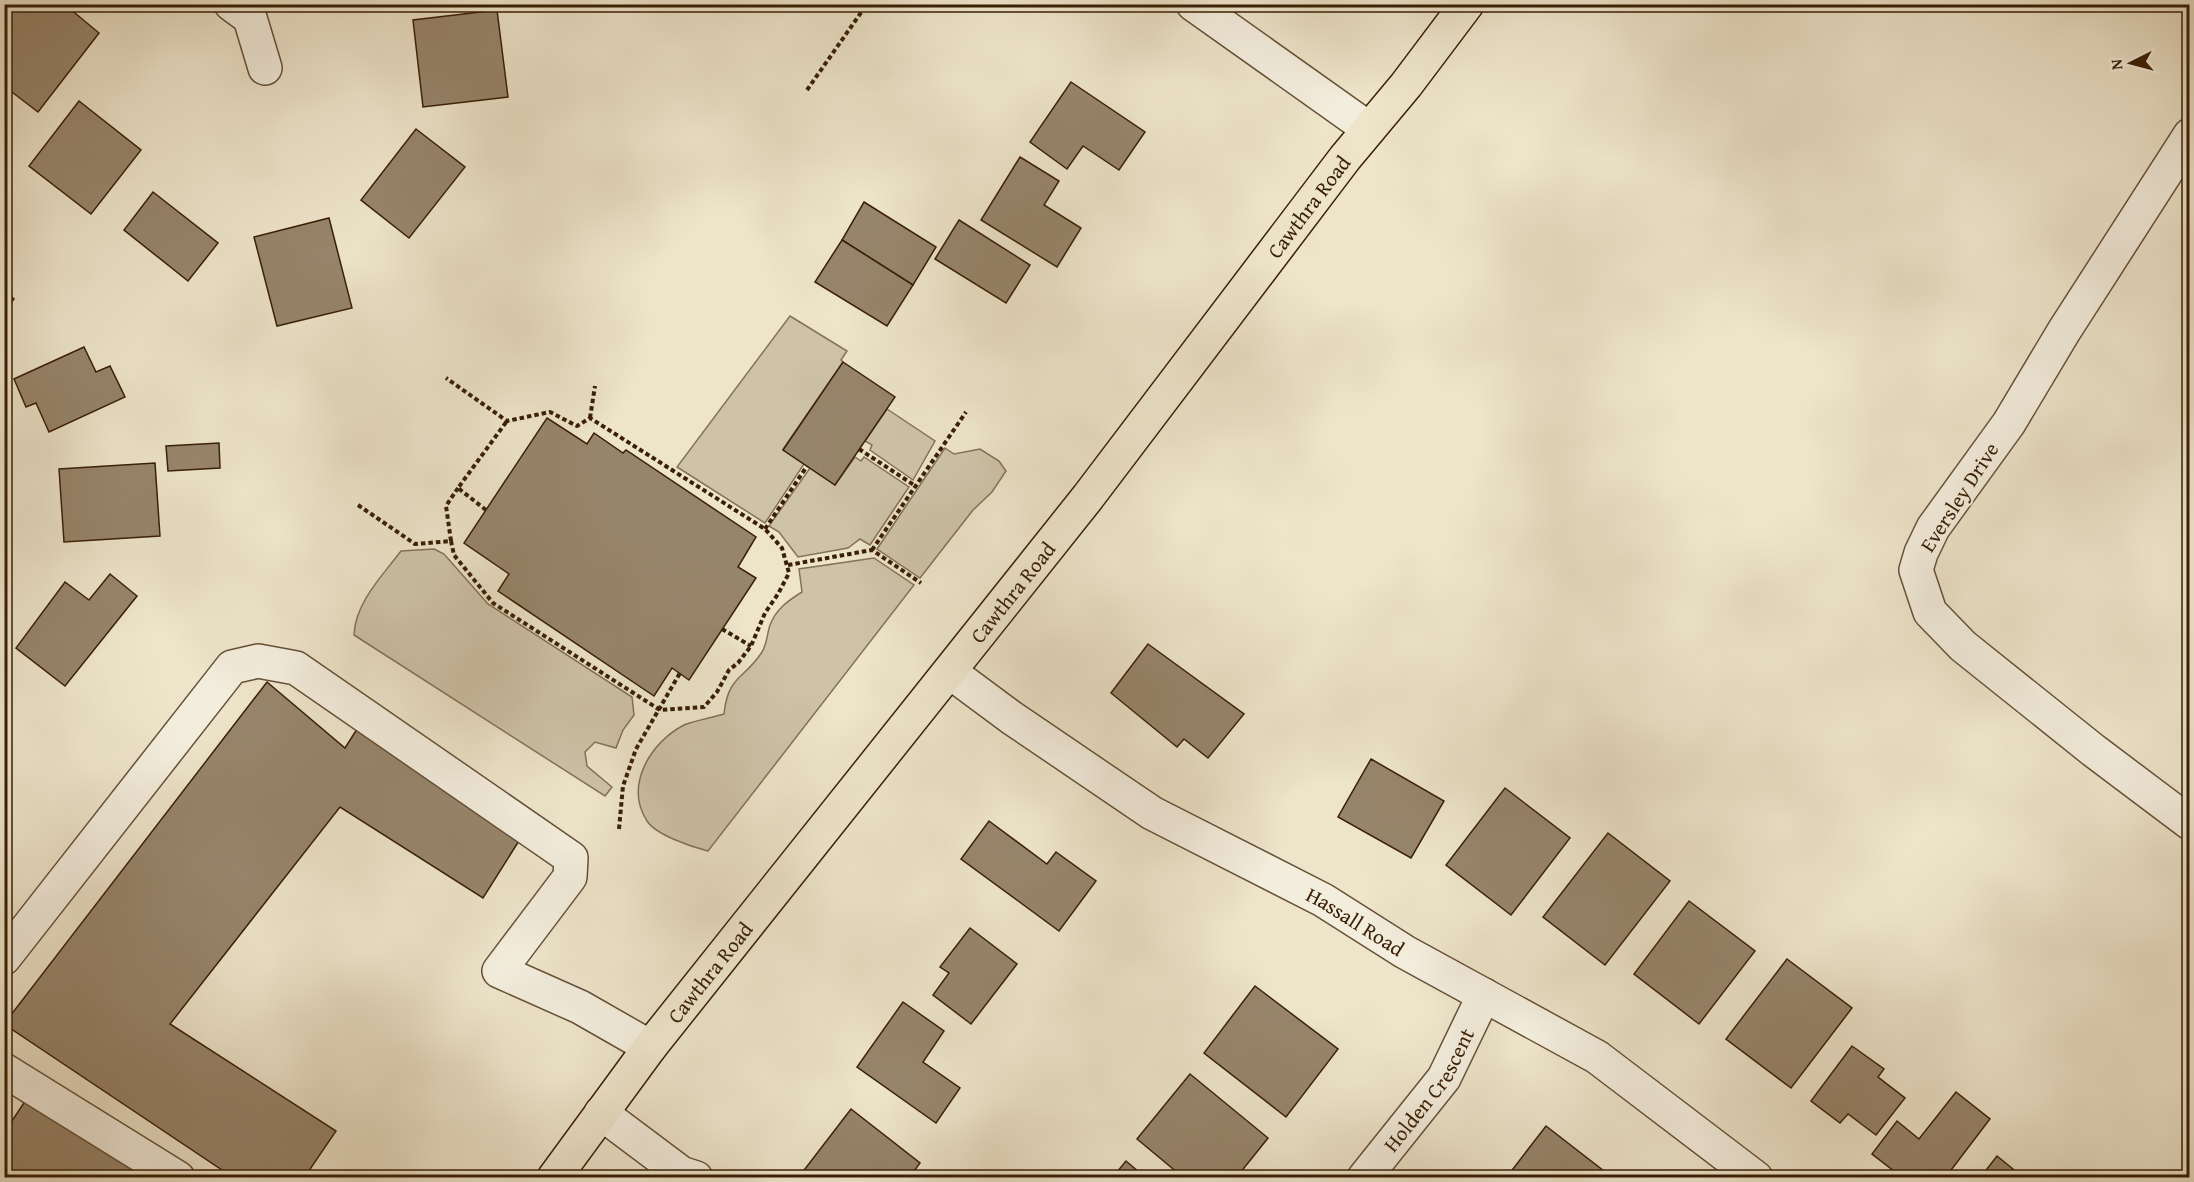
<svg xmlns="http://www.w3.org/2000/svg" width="2194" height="1182" viewBox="0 0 2194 1182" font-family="'Gentium Book Plus',serif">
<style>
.green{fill:#cec3a8;stroke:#847156;stroke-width:1.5}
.building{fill:#97856b;stroke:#391f04;stroke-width:1.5}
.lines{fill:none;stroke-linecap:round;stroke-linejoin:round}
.minor-casing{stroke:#665036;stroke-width:36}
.major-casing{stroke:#391f04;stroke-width:36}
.path{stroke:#391f04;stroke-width:4;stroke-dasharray:4.5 3;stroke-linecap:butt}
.minor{stroke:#f3eddd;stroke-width:33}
.major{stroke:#ede4ca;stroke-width:33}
.labels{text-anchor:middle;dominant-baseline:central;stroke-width:4.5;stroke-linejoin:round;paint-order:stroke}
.street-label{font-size:21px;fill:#391f04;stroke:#f3eddd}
</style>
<rect width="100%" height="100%" fill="#ede4ca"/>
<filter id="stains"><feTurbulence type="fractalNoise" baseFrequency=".00333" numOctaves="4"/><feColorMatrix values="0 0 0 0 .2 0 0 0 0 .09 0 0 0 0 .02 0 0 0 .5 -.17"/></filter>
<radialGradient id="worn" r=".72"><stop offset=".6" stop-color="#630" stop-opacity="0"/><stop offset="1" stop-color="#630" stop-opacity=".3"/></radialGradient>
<g class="green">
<polygon points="790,316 847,351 841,360 843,362 783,449 804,464 765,523 677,467"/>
<polygon points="887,409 935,441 913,480 870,450 872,445 865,441"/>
<polygon points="945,448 954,454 980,449 999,461 1006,471 992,492 973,510 920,578 877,549"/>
<polygon points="855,457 861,461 864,457 909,487 870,545 860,539 848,548 798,557 779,532 769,526 810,468 835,485"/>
<path d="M434 549 444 554 488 604 632 697 634 715 623 730 616 748 595 742 585 752 587 766 612 787 605 796 354 635C355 603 382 576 401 551Z"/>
<path d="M874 558 914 585 708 851C692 847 656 835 647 821 624 785 651 742 684 725 696 720 711 718 724 714 728 675 744 680 762 652 767 644 767 634 770 625 776 609 789 600 802 592L799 569Z"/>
</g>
<g class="building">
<polygon points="13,4 64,4 99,33 38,112 4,86 4,16"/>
<polygon points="497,10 508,97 423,107 413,20"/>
<polygon points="1071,82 1145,132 1119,170 1083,146 1067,169 1030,142"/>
<polygon points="79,101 141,150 91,214 29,166"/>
<polygon points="416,129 465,167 409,238 361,200"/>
<polygon points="1020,157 1059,181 1044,205 1081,228 1057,267 981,220"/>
<polygon points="153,192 218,243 188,281 124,230"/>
<polygon points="864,202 936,247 913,285 842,240"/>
<polygon points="329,218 352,308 277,326 254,237"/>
<polygon points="959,220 1030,265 1006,303 935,259"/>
<polygon points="842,240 913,285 887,326 815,282"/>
<polygon points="4,291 14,299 4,312"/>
<polygon points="84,347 96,372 110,366 125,397 49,432 36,403 26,407 14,379"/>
<polygon points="843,362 895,397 835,485 783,450"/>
<polygon points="547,418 587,444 594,433 623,453 626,450 756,537 738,567 756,578 689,680 672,668 654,696 498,591 509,574 464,543"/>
<polygon points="219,443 220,468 168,471 166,446"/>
<polygon points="155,463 160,536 64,542 59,469"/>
<polygon points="110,574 137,596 65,686 16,648 65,582 89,600"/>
<polygon points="1148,644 1244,714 1208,758 1184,739 1177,747 1111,693"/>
<polygon points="267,682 345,748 357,729 522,836 483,898 340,807 170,1024 336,1131 304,1178 234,1178 4,1024"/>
<polygon points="1371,759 1444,801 1411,858 1338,817"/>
<polygon points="1505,788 1570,838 1511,915 1446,865"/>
<polygon points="989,821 1047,864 1056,852 1096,881 1059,931 961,859"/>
<polygon points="1608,833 1670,881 1605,965 1543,917"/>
<polygon points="1689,901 1755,951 1699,1024 1634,974"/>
<polygon points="970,928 1017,964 971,1024 933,995 949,973 940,967"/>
<polygon points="1787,959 1852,1008 1791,1088 1726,1039"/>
<polygon points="1255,986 1338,1049 1286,1117 1204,1053"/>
<polygon points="903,1002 944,1031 923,1062 960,1088 936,1123 857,1067"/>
<polygon points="1852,1046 1884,1069 1878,1077 1905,1098 1876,1135 1848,1114 1840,1123 1811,1101"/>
<polygon points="1190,1074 1268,1138 1236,1178 1184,1178 1137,1139"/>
<polygon points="35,1086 152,1178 4,1178 4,1133"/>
<polygon points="1956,1092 1990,1119 1945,1178 1903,1178 1872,1154 1897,1121 1919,1139"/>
<polygon points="851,1109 920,1163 909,1178 798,1178"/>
<polygon points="1546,1126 1613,1178 1506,1178"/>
<polygon points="1997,1156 2024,1178 1980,1178"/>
<polygon points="1126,1161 1146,1178 1112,1178"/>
</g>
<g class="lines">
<g class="minor-casing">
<g id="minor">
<polyline points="231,4 250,18 265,68"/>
<polyline points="1193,4 1369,129"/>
<polyline points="2190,135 2064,331 2009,423 1933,528 1921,553 1916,570 1930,612 1963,646 2093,750 2190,823"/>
<path id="s1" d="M950 672 1012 718 1152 813 1323 900 1405 952 1597 1057 1756 1178"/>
<polyline points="4,958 232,667 258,661 296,668 571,858 570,877 499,971 580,1007 650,1047"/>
<polyline points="4,1070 178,1178"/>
<polyline points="601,1113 681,1173 696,1178"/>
<path id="s2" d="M1364 1178 1444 1078 1484 995"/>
</g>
</g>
<g class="major-casing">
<g id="major">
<path id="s3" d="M554 1178 650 1047 1088 497 1345 158 1406 85 1467 4"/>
</g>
</g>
<g class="path">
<polyline points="807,90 867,4"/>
<polyline points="590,418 595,386"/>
<polyline points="859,449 914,485"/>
<polyline points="358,505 415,544 451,541 454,555 493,603 660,710 704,707 717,692 729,670 738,663 751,646 765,613 778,594 789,573 782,548 765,529 590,418 577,426 550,412 507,421 446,378"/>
<polyline points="486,510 458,488 507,421"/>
<polyline points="765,529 807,466"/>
<polyline points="451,541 446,506 458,488"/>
<polyline points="872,550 966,412"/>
<polyline points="788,565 872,550 921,583"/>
<polyline points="722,629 751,646"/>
<polyline points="619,829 623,786 636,749 680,673"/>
</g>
<use href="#minor" class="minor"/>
<use href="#major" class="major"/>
</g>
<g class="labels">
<g class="street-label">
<text stroke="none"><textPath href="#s3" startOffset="1230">Cawthra Road</textPath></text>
<text transform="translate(1959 497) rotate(-57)">Eversley Drive</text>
<text stroke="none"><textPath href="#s3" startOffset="744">Cawthra Road</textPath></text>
<text stroke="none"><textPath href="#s1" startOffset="477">Hassall Road</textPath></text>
<text stroke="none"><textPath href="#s3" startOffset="258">Cawthra Road</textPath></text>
<text stroke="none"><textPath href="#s2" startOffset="110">Holden Crescent</textPath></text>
</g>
</g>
<rect width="2194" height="1182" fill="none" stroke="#ede4ca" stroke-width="24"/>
<rect x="6" y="6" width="2182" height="1170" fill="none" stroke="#391f04" stroke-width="3"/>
<rect x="12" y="12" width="2170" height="1158" fill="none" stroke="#391f04" stroke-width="1.5"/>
<g transform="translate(2131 63) rotate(264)" stroke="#f3eddd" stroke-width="4.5" paint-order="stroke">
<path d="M0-4.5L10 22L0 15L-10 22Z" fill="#391f04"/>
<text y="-9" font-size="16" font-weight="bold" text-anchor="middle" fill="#391f04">N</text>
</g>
<rect width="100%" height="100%" filter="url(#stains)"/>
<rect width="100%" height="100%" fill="url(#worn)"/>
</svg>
